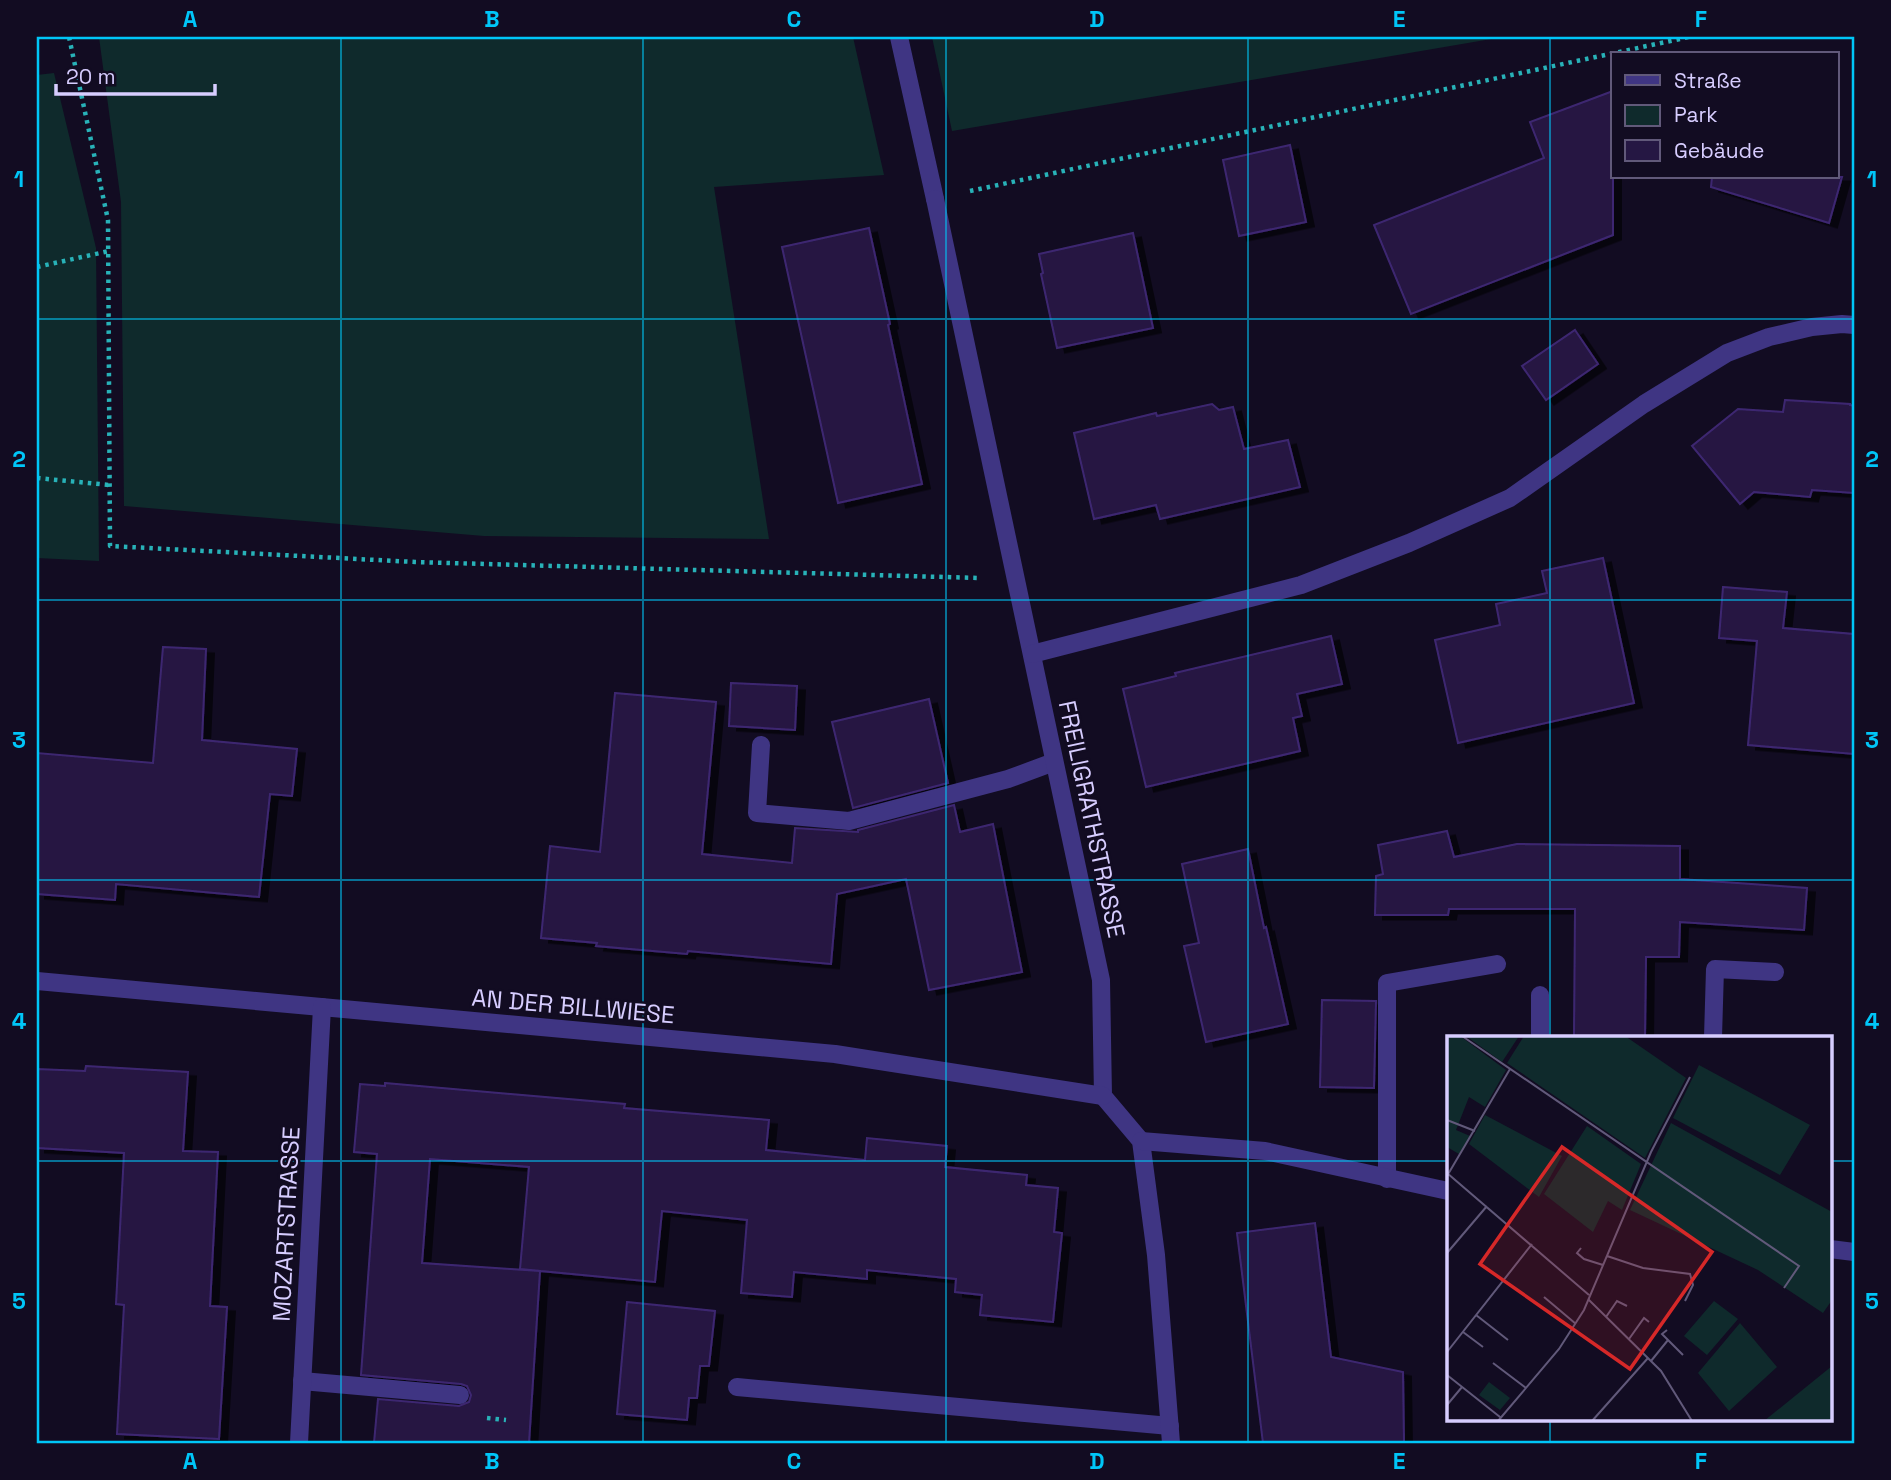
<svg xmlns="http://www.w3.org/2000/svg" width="1891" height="1480" viewBox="0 0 1891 1480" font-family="'Space Grotesk',sans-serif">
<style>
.green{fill:#0f2a2c}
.building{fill:#251743;stroke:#3e2871;stroke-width:2;filter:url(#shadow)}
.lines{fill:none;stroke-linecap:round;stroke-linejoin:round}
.path{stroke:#28b2b8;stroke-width:4.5;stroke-dasharray:3.5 5;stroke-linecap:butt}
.lane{stroke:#3f3583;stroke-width:18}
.street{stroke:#3f3583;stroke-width:18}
.grid{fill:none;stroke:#00c6f8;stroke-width:2;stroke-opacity:0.55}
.labels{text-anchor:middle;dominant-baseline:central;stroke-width:5;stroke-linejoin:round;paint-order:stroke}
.street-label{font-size:24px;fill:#d7cdff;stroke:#120c22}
.inset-road{fill:none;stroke:#61597a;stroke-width:2}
.view{fill:#d62828;fill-opacity:0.15;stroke:#d62828;stroke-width:3.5}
.inset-edge{fill:none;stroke:#d7cdff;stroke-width:3.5}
.neatline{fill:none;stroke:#00c6f8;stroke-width:2.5}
.grid-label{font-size:23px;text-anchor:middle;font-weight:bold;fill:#00c6f8}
</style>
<defs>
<filter id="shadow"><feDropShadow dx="8" dy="4.5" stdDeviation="0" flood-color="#0009"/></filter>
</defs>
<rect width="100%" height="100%" fill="#120c22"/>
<g class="green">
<polygon points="99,37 853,37 884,175 714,187 769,539 484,536 124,506 121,202"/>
<polygon points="932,37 1503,37 952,131"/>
<polygon points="54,73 96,248 99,561 37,558 37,75"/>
</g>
<g class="building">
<polygon points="1613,91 1613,235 1411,314 1374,225 1544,158 1530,122"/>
<polygon points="1290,145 1306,222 1239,236 1223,160"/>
<polygon points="1712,177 1842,177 1829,223 1711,187"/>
<polygon points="869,228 890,324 888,325 922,484 838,503 782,247"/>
<polygon points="1133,233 1153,328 1057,348 1041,274 1043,273 1039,254"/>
<polygon points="1575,330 1598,364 1546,400 1522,366"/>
<polygon points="1785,400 1850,404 1850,405 1854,406 1854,493 1812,490 1810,497 1754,492 1740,504 1692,446 1738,409 1783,412"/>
<polygon points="1212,404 1219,410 1233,407 1244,449 1288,440 1300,487 1160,519 1156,505 1094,519 1074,433 1156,413 1157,416"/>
<polygon points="1603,558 1634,703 1458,743 1435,640 1500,625 1496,604 1547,593 1542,571"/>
<polygon points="1723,587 1787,592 1783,628 1854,634 1854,754 1748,745 1757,641 1719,638"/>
<polygon points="1331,636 1342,684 1297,694 1302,716 1293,718 1300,751 1146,787 1123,689 1176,676 1175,673"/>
<polygon points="163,647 206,649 202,740 297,749 292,796 270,794 259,897 116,884 115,900 37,894 37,753 153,763"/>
<polygon points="731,683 797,686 795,730 729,726"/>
<polygon points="615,693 716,702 702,854 792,863 795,828 858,832 858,830 954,805 960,832 993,824 1022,972 929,990 906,879 837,894 831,964 688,951 687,954 596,946 597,943 541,938 550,846 600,852"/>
<polygon points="929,699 948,783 853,808 832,722"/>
<polygon points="1447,831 1454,857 1517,844 1680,846 1680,879 1807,888 1804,930 1680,922 1679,957 1646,957 1645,1037 1574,1037 1575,909 1449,909 1448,915 1375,915 1376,876 1383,874 1378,845"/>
<polygon points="1248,849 1264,928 1266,927 1288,1024 1206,1042 1184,946 1199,943 1182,864"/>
<polygon points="1322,1000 1376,1001 1374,1088 1320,1087"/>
<polygon points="86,1066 188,1072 183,1151 218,1152 210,1306 227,1307 219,1439 117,1434 124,1305 116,1304 124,1153 37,1148 37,1069 85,1071"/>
<polygon points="385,1083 625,1104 624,1108 769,1120 766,1150 865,1160 867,1138 947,1146 945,1167 1027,1175 1026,1185 1058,1188 1054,1232 1062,1233 1053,1322 980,1315 982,1295 955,1292 956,1279 867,1270 867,1279 794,1272 792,1297 741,1293 747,1220 662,1211 655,1282 520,1269 529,1167 430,1159 422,1263 540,1271 529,1443 374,1443 378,1399 459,1406 469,1402 471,1395 467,1386 461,1384 361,1375 377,1154 354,1152 360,1084 385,1086"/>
<polygon points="1315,1223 1331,1357 1403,1372 1404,1443 1263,1443 1237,1233"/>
<polygon points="627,1302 715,1311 709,1366 700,1366 697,1398 689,1398 687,1420 617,1414"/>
</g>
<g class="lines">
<g class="path">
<polyline points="69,37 108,220 110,546 415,562 979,578"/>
<polyline points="970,191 1689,37"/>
<polyline points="37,267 109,251"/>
<polyline points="37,478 109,485"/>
<polyline points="487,1418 506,1420"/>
</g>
<g class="lane">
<polyline points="899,37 935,199"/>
<polyline points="761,745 757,813 849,821 1008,779 1054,762"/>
<polyline points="1540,1037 1540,995"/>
<polyline points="1713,1037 1715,969 1775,972"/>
<polyline points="1387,1179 1387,983 1497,964"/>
<polyline points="302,1381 460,1395"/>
<polyline points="737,1387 1170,1426"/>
</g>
<g class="street">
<polyline points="935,199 1101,980 1103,1096 1141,1141 1156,1255 1171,1443"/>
<polyline points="1032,654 1301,585 1409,543 1510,498 1644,404 1727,353 1769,337 1812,327 1842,324 1854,325"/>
<polyline points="37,981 835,1054 1103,1096"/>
<polyline points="1141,1141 1265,1151 1448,1191"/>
<polyline points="1830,1249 1854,1252"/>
<polyline points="299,1443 322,1007"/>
</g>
</g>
<path class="grid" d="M341 37V1443M643 37V1443M946 37V1443M1248 37V1443M1550 37V1037M37 319H1854M37 600H1854M37 880H1854M37 1161H1448M1830 1161H1854M1550 1419V1443"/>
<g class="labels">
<g class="street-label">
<text transform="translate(1092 819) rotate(78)">FREILIGRATHSTRASSE</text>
<text transform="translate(573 1006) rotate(5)">AN DER BILLWIESE</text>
<text transform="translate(286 1224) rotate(-87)">MOZARTSTRASSE</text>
</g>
</g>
<g transform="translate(1447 1036)">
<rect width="385" height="385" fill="#120c22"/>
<path d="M0 0H13L59 34 38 71 22 61 9 94 23 100 12 118 0 111ZM19 0H72L55 26ZM77 0H178L239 42 198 122 60 27ZM252 29 363 89 333 139 226 82ZM38 79 115 120 92 161 22 108ZM224 87 385 176V264L376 277 311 234 183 174ZM140 90 194 128 175 174 161 165 146 196 97 158ZM267 265 291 283 260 319 237 300ZM293 287 330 331 282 375 251 337ZM385 330V385H317ZM42 346 63 362 53 374 32 359Z" fill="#0f2a2c"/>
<path class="inset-road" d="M15 0 352 230 337 252M0 84 28 95M0 137 142 259M0 140 63 33M134 212 130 217 137 223 156 229M0 217 40 170M160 220 196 232 243 238 246 249 238 265M97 261 129 288M142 264 214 335 245 385M29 279 61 304M159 281 170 265 180 270M220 294 215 298 236 319M16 296 36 311M182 303 197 282 202 286M0 316 85 208M204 325 221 304M46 327 79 352M0 339 53 381M0 369 15 351M51 385 112 313 137 274 204 116 243 41M145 385 201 322"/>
<path class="view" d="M115 111 265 216 183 333 33 228Z"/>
<rect width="385" height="385" class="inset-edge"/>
</g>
<rect width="1891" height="1480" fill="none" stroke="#120c22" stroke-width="77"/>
<rect x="1611" y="52" width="228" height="126" fill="#120c22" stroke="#61597a" stroke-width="2"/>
<rect x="1625" y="75" width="35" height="10" fill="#3f3583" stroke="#61597a" stroke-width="2"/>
<text x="1674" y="88" font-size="21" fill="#d7cdff">Straße</text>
<rect x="1625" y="105" width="35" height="21" fill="#0f2a2c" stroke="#61597a" stroke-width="2"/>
<text x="1674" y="122" font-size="21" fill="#d7cdff">Park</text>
<rect x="1625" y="140" width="35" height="21" fill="#251743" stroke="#61597a" stroke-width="2"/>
<text x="1674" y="158" font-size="21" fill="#d7cdff">Gebäude</text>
<path d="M56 84v10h159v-10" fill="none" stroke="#d7cdff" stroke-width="3.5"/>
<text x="66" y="84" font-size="21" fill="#d7cdff" stroke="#120c22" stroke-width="5" paint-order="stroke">20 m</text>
<rect x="38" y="38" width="1815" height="1404" class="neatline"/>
<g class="grid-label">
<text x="190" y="27">A</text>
<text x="492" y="27">B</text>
<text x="794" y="27">C</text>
<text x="1097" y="27">D</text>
<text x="1399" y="27">E</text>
<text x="1701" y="27">F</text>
<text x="19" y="187">1</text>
<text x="1872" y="187">1</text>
<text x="19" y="467">2</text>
<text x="1872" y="467">2</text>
<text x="19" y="748">3</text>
<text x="1872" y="748">3</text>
<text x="19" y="1029">4</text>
<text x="1872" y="1029">4</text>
<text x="19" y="1309">5</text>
<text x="1872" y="1309">5</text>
<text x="190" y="1469">A</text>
<text x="492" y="1469">B</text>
<text x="794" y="1469">C</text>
<text x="1097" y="1469">D</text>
<text x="1399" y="1469">E</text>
<text x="1701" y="1469">F</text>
</g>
</svg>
